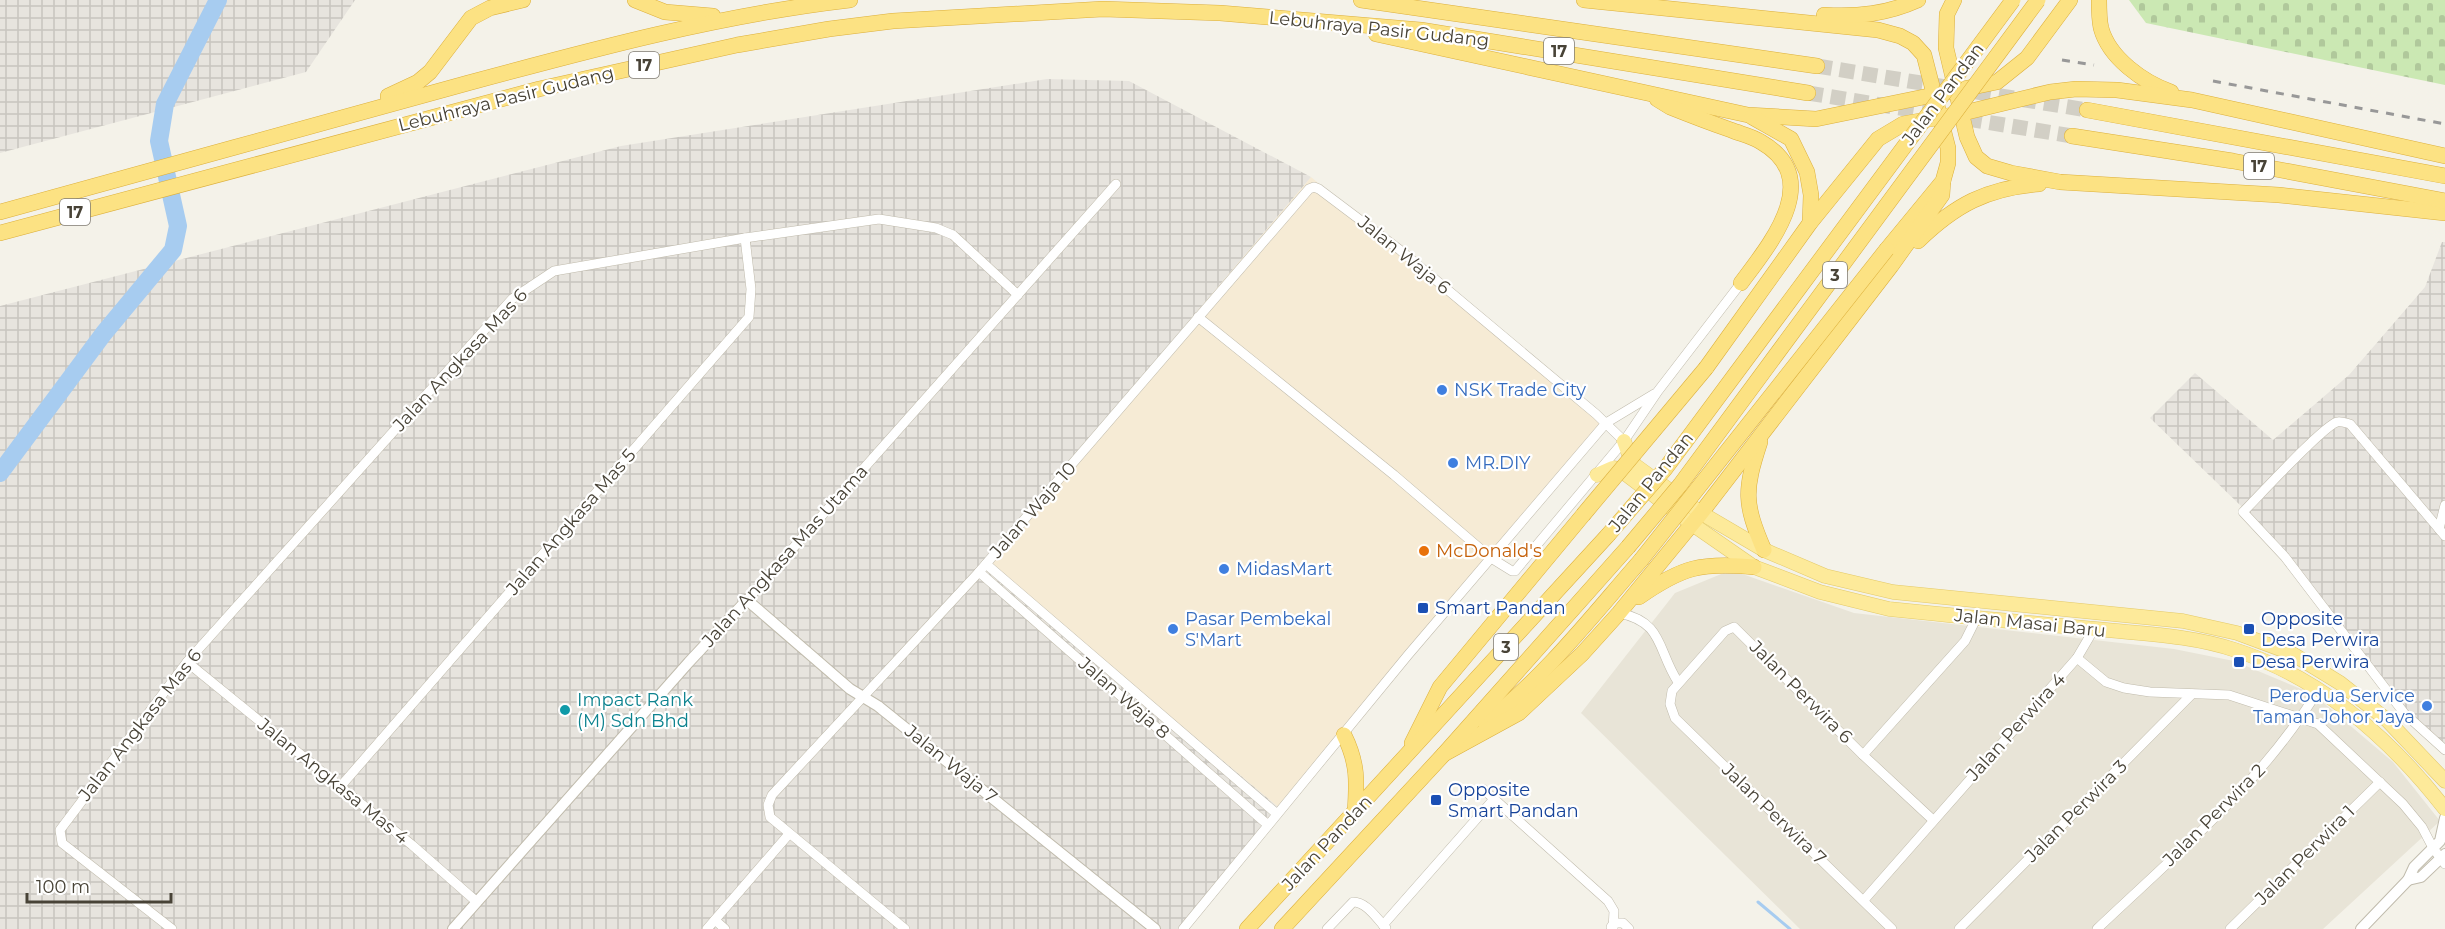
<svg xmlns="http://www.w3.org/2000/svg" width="2445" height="929" viewBox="0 0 2445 929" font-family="Montserrat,sans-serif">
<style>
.residential{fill:#e8e4d7}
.commercial{fill:#f6ebd5}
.industrial{fill:url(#industrial-grid)}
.cemetery{fill:url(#cemetery-stones)}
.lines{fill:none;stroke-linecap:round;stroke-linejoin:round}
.stream{stroke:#a7ccf0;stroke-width:3}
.river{stroke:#a7ccf0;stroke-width:18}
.trunk-tunnel{stroke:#d2cfc5;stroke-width:15;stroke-dasharray:15 8;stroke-linecap:butt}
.minor-casing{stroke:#c0bbac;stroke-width:10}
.tertiary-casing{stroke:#c0bbac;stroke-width:12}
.primary-casing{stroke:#e3c969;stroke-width:15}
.trunk-casing{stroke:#dcaf3b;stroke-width:16}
.minor{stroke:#fff;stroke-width:9}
.tertiary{stroke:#fff;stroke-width:10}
.primary{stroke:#fdea9a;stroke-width:14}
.trunk{stroke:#fce283;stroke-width:15}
.rail{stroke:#989898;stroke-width:3;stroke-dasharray:8 8;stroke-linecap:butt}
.trunk-bridge-casing{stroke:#dcaf3b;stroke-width:16;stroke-linecap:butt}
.trunk-bridge{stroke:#fce283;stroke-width:15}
.shop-dot{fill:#3f7fe0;stroke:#fff;stroke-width:2}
.food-dot{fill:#e8710a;stroke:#fff;stroke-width:2}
.transit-dot{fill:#1a4fb4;stroke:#fff;stroke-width:2}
.culture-dot{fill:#0f9aa8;stroke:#fff;stroke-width:2}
.labels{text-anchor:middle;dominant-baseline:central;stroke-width:4.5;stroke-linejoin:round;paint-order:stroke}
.shield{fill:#fff;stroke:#7f7b73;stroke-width:1.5}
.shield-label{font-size:16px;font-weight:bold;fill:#484337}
.street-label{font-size:18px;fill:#484337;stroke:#fff}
.shop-label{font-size:18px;fill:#366cbe;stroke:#fff;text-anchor:start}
.food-label{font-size:18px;fill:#c56008;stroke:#fff;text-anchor:start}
.transit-label{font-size:18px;fill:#164399;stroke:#fff;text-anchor:start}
.culture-label{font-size:18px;fill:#0d838f;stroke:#fff;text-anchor:start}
</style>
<defs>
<pattern id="industrial-grid" width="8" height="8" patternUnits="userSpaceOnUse" patternTransform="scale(1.5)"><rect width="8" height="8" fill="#e7e4de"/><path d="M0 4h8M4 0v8" fill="none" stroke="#c8c5bf"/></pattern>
<pattern id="cemetery-stones" width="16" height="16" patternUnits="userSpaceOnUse" patternTransform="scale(1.5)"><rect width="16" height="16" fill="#cbe8b3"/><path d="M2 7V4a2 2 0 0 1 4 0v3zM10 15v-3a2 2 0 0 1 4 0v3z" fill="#b0c89b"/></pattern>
</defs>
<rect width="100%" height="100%" fill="#f4f2e9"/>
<polygon class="residential" points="1731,570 1854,613 2174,649 2234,661 2313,694 2393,762 2440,821 2323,929 1800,929 1581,713 1675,593"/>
<polygon class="commercial" points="1311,177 1604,423 1278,807 985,561"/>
<g class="industrial">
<polygon points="0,0 355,0 306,72 0,153"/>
<polygon points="1047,79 1129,81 1311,177 985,561 1278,807 1181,929 0,929 0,306 621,146"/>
<polygon points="2442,242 2445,242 2445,745 2407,711 2288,555 2240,505 2150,418 2195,373 2273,440 2349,375 2425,287"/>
</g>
<polygon class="cemetery" points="2129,0 2445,0 2445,85 2146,23"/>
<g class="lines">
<polyline class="stream" points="1758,902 1790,929"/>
<polyline class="river" points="0,473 104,333 173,250 178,226 159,141 165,104 218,0"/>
<g class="trunk-tunnel">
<polyline points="1817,66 2087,110"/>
<polyline points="1808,93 2072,136"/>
</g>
<g class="minor-casing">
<g id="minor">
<polyline points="1198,317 1394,475 1491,558 1512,571 1515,571 1624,441 1658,391 1741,283"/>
<polyline points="2439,529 2445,505"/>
<path d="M2445 536 2350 424C2346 423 2341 421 2337 422 2322 427 2258 497 2243 512L2285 557 2404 713 2445 750"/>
<polyline points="986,564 1277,814"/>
<polyline points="979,572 1268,825"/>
<polyline points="747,600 1116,184"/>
<path d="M1619 613C1664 622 1657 650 1678 682"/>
<polyline points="2077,658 2106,682 2124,688 2150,692 2229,695 2318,724 2403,804 2422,827 2433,848 2445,864"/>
<polyline points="187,662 412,845 477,902"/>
<polyline points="1863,755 1965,641 1977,617"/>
<polyline points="340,787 749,317 751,289 745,238"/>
<polyline points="1483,789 1608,901 1614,911 1613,929"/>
<polyline points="1864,900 2077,658 2094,629"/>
<polyline points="715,920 725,929"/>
<polyline points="1383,925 1494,799"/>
<polyline points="1611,927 1614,923 1623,923 1629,929"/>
<polyline points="172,929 62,843 60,830 187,662 512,299 554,271 745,238 879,219 936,228 953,235 1018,295"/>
<polyline points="707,929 789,834"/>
<polyline points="905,929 770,817 768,805 772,795 979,572 1309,189 1314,187 1319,189 1400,250 1596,414 1624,441"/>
<polyline points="1183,929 1408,655 1606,423 1654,394"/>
<path d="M1327 929 1353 902C1367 902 1377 919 1386 928"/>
<polyline points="1892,929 1675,718 1670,704 1672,691 1725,631 1734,627 1863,755 1933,820"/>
<polyline points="1959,929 2192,694"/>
<path d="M2097 929C2176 854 2262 783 2319 689"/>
<polyline points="2230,929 2380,782"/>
</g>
</g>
<g class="tertiary-casing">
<g id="tertiary">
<polyline points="2408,880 2421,877 2445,854"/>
<polyline points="453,929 689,662 747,600 850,689 878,706 1155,929"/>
<polyline points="2361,929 2408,880 2414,867 2440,841 2445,818"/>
</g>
</g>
<g class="primary-casing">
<g id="primary">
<polyline points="1624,441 1631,460 1636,466 1701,513 1764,550 1825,576 1893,592 2183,621 2237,633 2291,653 2340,683 2387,720 2445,781"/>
<path d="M1597 475 1613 468 1619 469 1692 524 1754 567 1820 592 1889 609C1958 616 2027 623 2096 629 2142 634 2191 635 2235 650 2322 678 2390 738 2445 809"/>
</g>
</g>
<g class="trunk-casing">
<g id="trunk">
<polyline points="635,0 665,12 713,16"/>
<polyline points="1361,0 1817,66"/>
<polyline points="1584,0 1878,30 1900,36 1913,43 1924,55 1948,148 1948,163 1943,181 1887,249"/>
<polyline points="1954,0 1947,14 1946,48 1967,137 1976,157 1987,166 2011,173 2060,182 2279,195 2445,213"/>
<path d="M2099 0C2099 9 2099 19 2101 28 2109 58 2143 82 2171 92"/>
<path d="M1824 15C1858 17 1887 14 1918 0"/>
<polyline points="1376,34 1748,115 1816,119 1997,82 2027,58 2070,0"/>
<polyline points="388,96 418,82 430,72 471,18 490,8 523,0"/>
<path d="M1657 99 1670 107C1690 115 1711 123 1731 130 1741 134 1752 136 1761 142 1825 179 1770 244 1741 283"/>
<polyline points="2087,110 2445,176"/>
<polyline points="1752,117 1791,139 1807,172 1811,195 1810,223"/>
<polyline points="2072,136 2233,161 2445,201"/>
<path d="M0 212C156 170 312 125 468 83 594 49 720 15 850 0"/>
<polyline points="0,233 539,89 737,45 829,29 893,21 1103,9 1220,13 1421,30 1808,93"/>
<path d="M1918 241C1955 205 1987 188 2039 184"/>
<polyline points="1706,368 1810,223 1878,139 1903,124 1963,113 2050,92 2076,89 2117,90 2192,100 2445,156"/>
<path d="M1760 442C1744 491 1744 503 1764 550"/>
<path d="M1639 597C1682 567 1701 562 1754 567"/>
<path d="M1485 723C1544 678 1592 616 1641 560"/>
<path d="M1344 735C1358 763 1357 782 1355 812"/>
<polyline points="1412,743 1440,687 1583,515"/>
<polyline points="1444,754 1519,713 1582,654 1619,613 1701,513 1891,266 1942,195 1943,181"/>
<polyline points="1247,929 1608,535"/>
<polyline points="1282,929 1444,754 1628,547"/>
</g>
</g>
<use href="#minor" class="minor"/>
<use href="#tertiary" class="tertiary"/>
<use href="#primary" class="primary"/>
<use href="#trunk" class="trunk"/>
<g class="rail">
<polyline points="2062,60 2094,65"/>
<polyline points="2213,81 2445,124"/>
</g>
<g class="trunk-bridge-casing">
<g id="trunk-bridge">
<polyline points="1583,515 1706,368"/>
<polyline points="1608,535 1665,469 2013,0"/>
<polyline points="1628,547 1680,485 2038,0"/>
<polyline points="1641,560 1887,249"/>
</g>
</g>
<use href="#trunk-bridge" class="trunk-bridge"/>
</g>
<g class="shop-dot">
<circle cx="1442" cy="390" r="6"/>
<circle cx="1453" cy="463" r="6"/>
<circle cx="1224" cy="569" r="6"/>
<circle cx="1173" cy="629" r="6"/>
<circle cx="2427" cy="706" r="6"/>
</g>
<circle class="food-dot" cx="1424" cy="551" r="6"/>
<g class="transit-dot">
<rect x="1417" y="602" width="12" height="12" rx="3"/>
<rect x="2243" y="623" width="12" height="12" rx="3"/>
<rect x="2233" y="656" width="12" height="12" rx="3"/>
<rect x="1430" y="794" width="12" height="12" rx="3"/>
</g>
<circle class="culture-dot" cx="565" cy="710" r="6"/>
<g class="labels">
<g class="shield">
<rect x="1544" y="38" width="30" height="26" rx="4.5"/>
<rect x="629" y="52" width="30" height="26" rx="4.5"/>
<rect x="2244" y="153" width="30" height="26" rx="4.5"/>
<rect x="60" y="199" width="30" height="26" rx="4.5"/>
<rect x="1823" y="262" width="24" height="26" rx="4.5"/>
<rect x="1494" y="634" width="24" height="26" rx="4.5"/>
</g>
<g class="shield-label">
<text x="1559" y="51">17</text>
<text x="644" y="65">17</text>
<text x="2259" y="166">17</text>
<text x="75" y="212">17</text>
<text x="1835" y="275">3</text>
<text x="1506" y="647">3</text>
</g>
<g class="street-label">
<text transform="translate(1379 29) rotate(6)">Lebuhraya Pasir Gudang</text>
<text transform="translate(1943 94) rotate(-53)">Jalan Pandan</text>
<text transform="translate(506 99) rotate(-14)">Lebuhraya Pasir Gudang</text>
<text transform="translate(1404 255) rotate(39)">Jalan Waja 6</text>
<text transform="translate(460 360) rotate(-47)">Jalan Angkasa Mas 6</text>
<text transform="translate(1651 482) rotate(-51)">Jalan Pandan</text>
<text transform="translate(1033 510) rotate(-49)">Jalan Waja 10</text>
<text transform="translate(571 522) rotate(-49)">Jalan Angkasa Mas 5</text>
<text transform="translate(785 556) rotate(-48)">Jalan Angkasa Mas Utama</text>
<text transform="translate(2030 623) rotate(6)">Jalan Masai Baru</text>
<text transform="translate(1801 692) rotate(45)">Jalan Perwira 6</text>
<text transform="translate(1124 698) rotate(41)">Jalan Waja 8</text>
<text transform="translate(140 725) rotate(-52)">Jalan Angkasa Mas 6</text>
<text transform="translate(2016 727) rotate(-48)">Jalan Perwira 4</text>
<text transform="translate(951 764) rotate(39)">Jalan Waja 7</text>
<text transform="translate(333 781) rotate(39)">Jalan Angkasa Mas 4</text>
<text transform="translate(2076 811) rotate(-45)">Jalan Perwira 3</text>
<text transform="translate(1774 814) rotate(44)">Jalan Perwira 7</text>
<text transform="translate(2214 815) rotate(-45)">Jalan Perwira 2</text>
<text transform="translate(1327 843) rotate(-47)">Jalan Pandan</text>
<text transform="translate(2305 855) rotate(-45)">Jalan Perwira 1</text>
</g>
<g class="shop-label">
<text x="1454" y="390">NSK Trade City</text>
<text x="1465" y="463">MR.DIY</text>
<text x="1236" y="569">MidasMart</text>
<text x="1185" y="619">Pasar Pembekal<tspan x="1185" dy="21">S'Mart</tspan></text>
<text x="2415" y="696" text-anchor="end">Perodua Service<tspan x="2415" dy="21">Taman Johor Jaya</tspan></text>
</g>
<g class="food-label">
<text x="1436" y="551">McDonald's</text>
</g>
<g class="transit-label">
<text x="1435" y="608">Smart Pandan</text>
<text x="2261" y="619">Opposite<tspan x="2261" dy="21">Desa Perwira</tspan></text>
<text x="2251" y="662">Desa Perwira</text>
<text x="1448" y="790">Opposite<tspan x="1448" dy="21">Smart Pandan</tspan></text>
</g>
<g class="culture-label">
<text x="577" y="700">Impact Rank<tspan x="577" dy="21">(M) Sdn Bhd</tspan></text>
</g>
</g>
<path d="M27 893v9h144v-9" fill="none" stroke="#484337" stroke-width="3"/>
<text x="36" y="893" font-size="18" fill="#484337" stroke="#ffffff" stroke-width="4.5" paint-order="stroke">100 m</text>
</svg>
